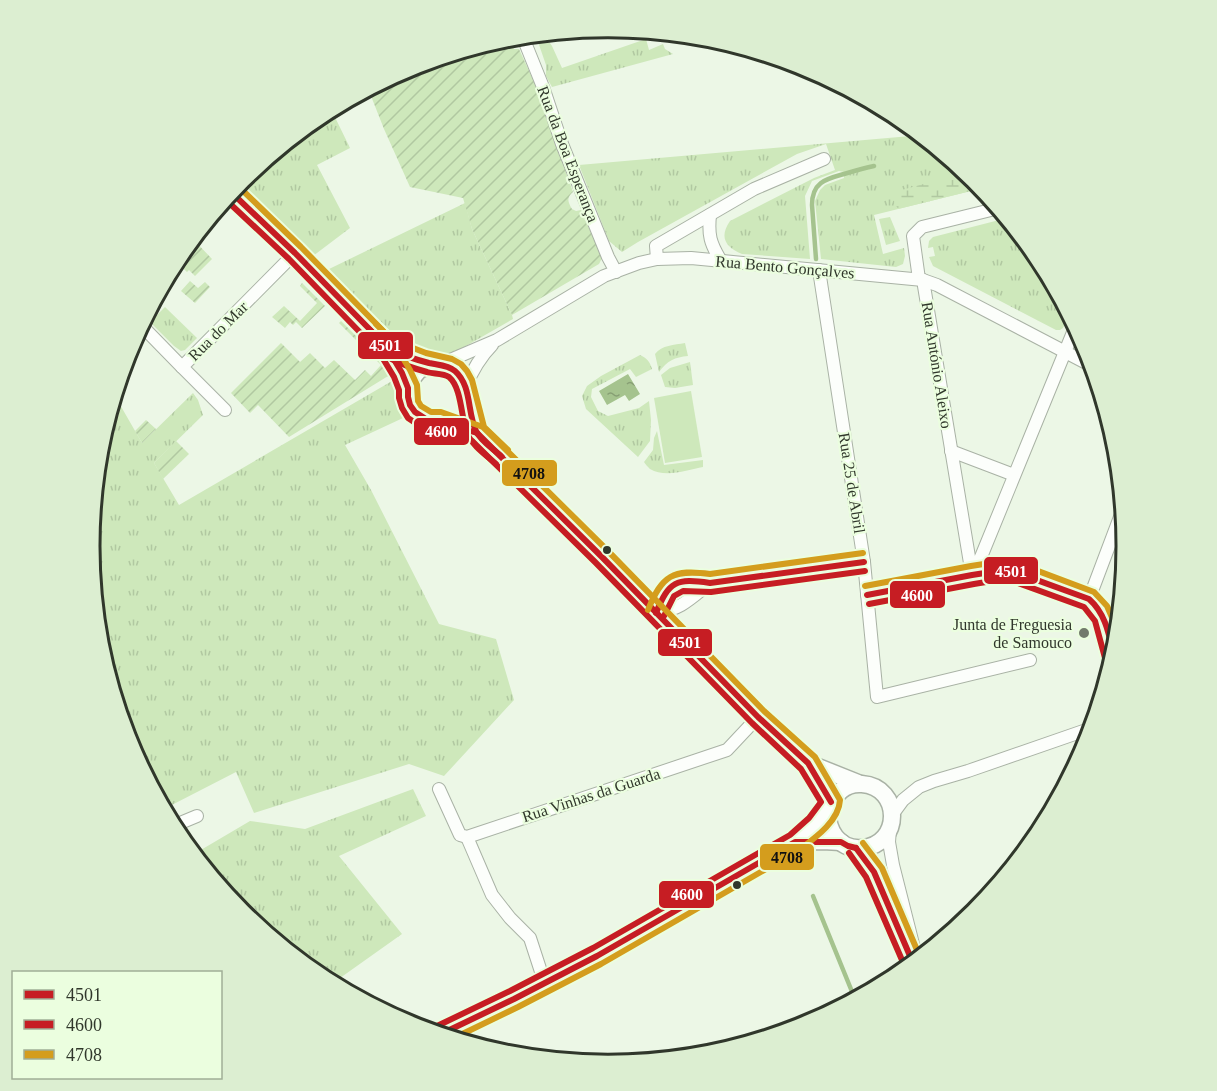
<svg xmlns="http://www.w3.org/2000/svg" width="1217" height="1091" viewBox="0 0 1217 1091" font-family="'Times New Roman',serif">
<style>
.grass{fill:url(#grass-tufts)}
.wetland{fill:url(#wetland-marsh)}
.garden{fill:url(#garden-furrows)}
.pitch{fill:#cee8bb}
.water{fill:url(#water-ripples)}
.lines{fill:none;stroke-linecap:round;stroke-linejoin:round}
.stream{stroke:#a5c38e;stroke-width:4.5}
.minor-casing{stroke:#a9b2a5;stroke-width:14}
.secondary-casing{stroke:#a9b2a5;stroke-width:19}
.minor{stroke:#fcfefb;stroke-width:12}
.secondary{stroke:#fcfefb;stroke-width:16}
.bus-1-casing{stroke:#ebfedf;stroke-width:10}
.bus-2-casing{stroke:#ebfedf;stroke-width:10}
.bus-3-casing{stroke:#ebfedf;stroke-width:10}
.bus-1{stroke:#c61d23;stroke-width:6}
.bus-2{stroke:#c61d23;stroke-width:6}
.bus-3{stroke:#d49d1d;stroke-width:6}
.bus-dot{fill:#30372b;stroke:#ebfedf;stroke-width:2}
.poi-dot{fill:#727a6c;stroke:#ebfedf;stroke-width:2}
.labels{text-anchor:middle;dominant-baseline:central;stroke-width:4.5;stroke-linejoin:round;paint-order:stroke}
.street-label{font-size:16px;fill:#30372b;stroke:#ebfedf}
.poi-label{font-size:16px;fill:#30372b;stroke:#ebfedf;text-anchor:end}
.rim{fill:none;stroke:#30372b;stroke-width:3}
.line-badge{stroke:#ebfedf;stroke-width:2}
.badge-label{font-size:16px;text-anchor:middle;font-weight:bold;fill:#fff}
.pale-badge-label{font-size:16px;text-anchor:middle;font-weight:bold;fill:#111}
</style>
<defs>
<pattern id="grass-tufts" width="24" height="20" patternUnits="userSpaceOnUse" patternTransform="scale(1.5)"><rect width="24" height="20" fill="#cee8bb"/><path d="M3 7l-1-3M5 7V3M7 7l1-3M15 17l-1-3M17 17v-4M19 17l1-3" fill="none" stroke="#b1c8a1"/></pattern>
<pattern id="wetland-marsh" width="20" height="14" patternUnits="userSpaceOnUse" patternTransform="scale(1.5)"><rect width="20" height="14" fill="#cee8bb"/><path d="M1 5h8M5 5V1M11 12h8M15 12V8" fill="none" stroke="#b1c8a1"/></pattern>
<pattern id="garden-furrows" width="10" height="10" patternUnits="userSpaceOnUse" patternTransform="scale(1.5)"><rect width="10" height="10" fill="#cee8bb"/><path d="M-1 1l2-2M0 10L10 0M9 11l2-2" fill="none" stroke="#b1c8a1"/></pattern>
<pattern id="water-ripples" width="26" height="14" patternUnits="userSpaceOnUse" patternTransform="scale(1.5)"><rect width="26" height="14" fill="#a5c38e"/><path d="M2 4q2-2 4 0t4 0M15 11q2-2 4 0t4 0" fill="none" stroke="#879f74"/></pattern>
</defs>
<rect width="100%" height="100%" fill="#ecf7e6"/>
<g class="grass">
<polygon points="543,33 552,46 562,68 646,39 649,50 663,44 665,49 673,54 552,87 546,76 546,65 537,39 533,34"/>
<polygon points="331,109 350,148 317,165 350,228 313,256 239,183 321,114"/>
<path d="M922 135 975 179 983 188 874 215 883 254 904 248 905 256 903 264 896 267 821 259 815 201 820 190 825 185 844 178V172L839 171 812 181 805 196 810 259 742 254C725 247 719 237 730 221L814 178 835 170 826 144 797 154 638 242 622 252 609 241 579 165Z"/>
<polygon points="465,203 472,229 512,315 513,319 459,350 439,357 406,352 390,339 327,270"/>
<polygon points="890,217 900,241 886,245 879,219"/>
<polygon points="1007,218 1040,258 1070,313 1063,328 1060,330 1056,330 933,266 929,257 935,256 933,247 928,248 929,241 933,237"/>
<polygon points="165,307 197,338 185,350 181,351 174,346 150,322"/>
<path d="M685 343 688 356C675 357 667 361 659 372L655 354C662 345 674 345 685 343Z"/>
<path d="M640 355C647 358 650 362 652 369L636 377 630 369 592 389 591 397 598 411 608 416 639 408 649 401 651 420 650 441 638 457 586 409 582 396 587 386 601 376Z"/>
<polygon points="690,362 693,385 675,388 665,387 661,375 670,368"/>
<polygon points="392,381 403,418 345,445 371,490 439,624 496,639 514,700 444,776 409,764 254,813 236,772 164,809 129,744 100,646 90,545 100,444 115,396 142,443 193,393 198,400 203,415 154,463 179,505"/>
<path d="M657 431 664 465 703 460V467C688 470 665 478 650 469 649 468 645 464 644 462L653 450 654 438Z"/>
<polygon points="413,789 426,816 339,856 402,934 333,983 320,976 242,912 194,854 250,821 305,829"/>
</g>
<polygon class="wetland" points="967,172 975,179 983,188 898,209 894,202 898,191"/>
<g class="garden">
<path d="M508 38 514 49H519L535 84 573 192C566 198 568 202 572 209L576 211 581 210 602 258 599 264 512 315 472 229 463 198 410 187 384 129 371 96Z"/>
<polygon points="193,239 212,259 195,276 189,270 187,272 175,261"/>
<polygon points="190,281 198,288 205,282 210,287 195,303 181,291"/>
<polygon points="302,283 325,306 302,328 296,322 293,325 290,322 285,328 272,317 284,306 300,321 317,303 300,286"/>
<polygon points="341,321 393,373 289,437 258,405 250,413 231,393 281,343 300,362 310,353 325,368 334,360 355,380 365,370 371,376 381,365 339,323"/>
<polygon points="146,420 156,429 142,443 135,431"/>
<polygon points="176,441 189,454 163,479 154,463"/>
</g>
<polygon class="pitch" points="691,391 702,457 665,463 654,398"/>
<polygon class="water" points="628,374 640,394 629,401 625,395 607,405 599,391"/>
<g class="lines">
<g class="stream">
<path d="M816 259 812 205C812 182 826 179 844 174 854 171 864 168 874 166"/>
<polyline points="813,896 855,999"/>
</g>
<g class="minor-casing">
<g id="minor">
<polyline points="522,35 543,87 562,144 608,257 616,272"/>
<path d="M710 215C708 235 710 243 721 261"/>
<polyline points="657,259 656,246 754,189 824,159"/>
<polyline points="819,270 864,562 877,697 1030,660"/>
<polyline points="919,279 913,236 922,227 999,208"/>
<polyline points="923,280 972,575"/>
<polyline points="141,325 182,367 295,253"/>
<polyline points="441,364 497,340 604,276 639,263 657,259 691,258 923,280 937,285 1094,367"/>
<polyline points="182,367 225,410"/>
<path d="M465 388C472 371 479 358 492 345"/>
<polyline points="951,451 1014,475"/>
<polyline points="972,575 981,557 1076,325"/>
<path d="M710 583C691 598 681 610 656 613 659 606 662 596 667 590 678 578 695 581 710 583L864 562"/>
<path d="M867 595 972 575 1004 570 1012 571 1089 599C1106 611 1109 637 1114 656"/>
<polyline points="1089,599 1123,509"/>
<polyline points="439,789 460,835 467,837 727,750 758,717"/>
<polyline points="892,815 903,800 919,787 934,781 968,771 1092,728"/>
<polyline points="173,826 197,816"/>
<polyline points="890,829 889,842 893,865 917,960"/>
<polyline points="467,837 492,895 510,918 530,938 545,984"/>
<polyline points="856,848 874,872 910,956"/>
</g>
</g>
<g class="secondary-casing">
<g id="secondary">
<polyline points="231,192 295,253 386,346 402,373 408,388"/>
<polyline points="386,346 416,359 433,364 441,364 450,367 457,372 462,379 465,388 477,433"/>
<polyline points="433,364 419,370 410,381 408,388 408,397 410,405 415,412 422,417 429,421 438,421 477,433 601,556 758,717 808,763 831,802"/>
<polyline points="808,763 858,783"/>
<polyline points="795,842 823,841 841,842"/>
<path d="M441 1034 514 999 597 956 795 842C803 836 812 829 819 821 832 805 837 782 862 784 902 787 902 845 862 848 838 850 826 829 828 808"/>
</g>
</g>
<use href="#minor" class="minor"/>
<use href="#secondary" class="secondary"/>
<g class="bus-1-casing">
<g id="bus-1">
<polyline points="231,192 295,253 386,346 402,373 408,388 408,397 410,405 415,412 429,421 438,421 477,433 601,556 758,717 808,763 831,802"/>
<path d="M370 330C389 351 402 356 429 363 438 365 448 365 455 371 472 386 467 412 476 431 481 442 494 449 502 457"/>
<path d="M867 595 972 575 1004 570 1012 571 1089 599C1106 614 1109 635 1114 656"/>
<path d="M656 613C669 581 676 578 710 583L864 562"/>
<polyline points="856,848 874,872 913,963"/>
<polyline points="441,1034 514,999 597,956 795,842 841,842 848,846 856,848"/>
</g>
</g>
<g class="bus-2-casing">
<g id="bus-2">
<polyline points="225,199 289,259 379,352 394,377 399,390 399,398 402,408 408,418 426,430 437,430 472,441 595,562 752,723 801,769 821,802 809,818 790,835 593,948 510,991 437,1026"/>
<path d="M364 336C384 358 398 364 427 372 433 374 443 373 449 377 462 388 461 418 467 434 473 446 486 455 496 464"/>
<polyline points="869,604 974,584 1004,579 1010,580 1084,607 1095,621 1105,658"/>
<polyline points="664,616 674,596 683,591 711,592 865,571"/>
<polyline points="849,853 866,877 905,967"/>
</g>
</g>
<g class="bus-3-casing">
<g id="bus-3">
<path d="M237 185 301 247 393 341 410 370 417 385 418 401 421 406 431 412H441L483 427 607 550 764 711 815 757 840 800C839 821 815 838 799 850L601 964 518 1007 454 1038"/>
<polyline points="376,324 389,337 400,343 426,353 452,359 461,364 467,371 472,380 484,427 508,450"/>
<polyline points="865,586 971,566 1003,561 1014,562 1094,592 1107,606 1114,622 1118,635"/>
<path d="M648 610C662 575 673 569 710 574L863 553"/>
<polyline points="863,843 882,868 920,957"/>
</g>
</g>
<use href="#bus-1" class="bus-1"/>
<use href="#bus-2" class="bus-2"/>
<use href="#bus-3" class="bus-3"/>
</g>
<g class="bus-dot">
<circle cx="607" cy="550" r="5"/>
<circle cx="737" cy="885" r="5"/>
</g>
<circle class="poi-dot" cx="1084" cy="633" r="6"/>
<g class="labels">
<g class="street-label">
<text transform="translate(568 154) rotate(69)">Rua da Boa Esperança</text>
<text transform="translate(785 267) rotate(5)">Rua Bento Gonçalves</text>
<text transform="translate(218 331) rotate(-45)">Rua do Mar</text>
<text transform="translate(937 365) rotate(81)">Rua António Aleixo</text>
<text transform="translate(852 483) rotate(81)">Rua 25 de Abril</text>
<text transform="translate(591 795) rotate(-18)">Rua Vinhas da Guarda</text>
</g>
<g class="poi-label">
<text x="1072" y="624">Junta de Freguesia<tspan x="1072" dy="18">de Samouco</tspan></text>
</g>
</g>
<path d="M0 0H1217V1091H0ZM100 546a508 508 0 1 1 1016 0a508 508 0 1 1-1016 0Z" fill="#dceed1" fill-rule="evenodd"/>
<path class="rim" d="M100 546a508 508 0 1 1 1016 0a508 508 0 1 1-1016 0Z"/>
<g class="line-badge">
<rect x="357" y="331" width="57" height="29" rx="6" fill="#c61d23"/>
<rect x="413" y="417" width="57" height="29" rx="6" fill="#c61d23"/>
<rect x="501" y="459" width="57" height="28" rx="6" fill="#d49d1d"/>
<rect x="983" y="556" width="56" height="29" rx="6" fill="#c61d23"/>
<rect x="889" y="580" width="57" height="29" rx="6" fill="#c61d23"/>
<rect x="657" y="628" width="56" height="29" rx="6" fill="#c61d23"/>
<rect x="759" y="843" width="56" height="28" rx="6" fill="#d49d1d"/>
<rect x="658" y="880" width="57" height="29" rx="6" fill="#c61d23"/>
</g>
<g class="badge-label">
<text x="385" y="351">4501</text>
<text x="441" y="437">4600</text>
<text x="1011" y="577">4501</text>
<text x="917" y="601">4600</text>
<text x="685" y="648">4501</text>
<text x="687" y="900">4600</text>
</g>
<g class="pale-badge-label">
<text x="529" y="479">4708</text>
<text x="787" y="863">4708</text>
</g>
<rect x="12" y="971" width="210" height="108" fill="#ebfedf" stroke="#a0ae97" stroke-width="1.5"/>
<rect x="24" y="990" width="30" height="9" fill="#c61d23" stroke="#a0ae97" stroke-width="1.5"/>
<text x="66" y="1001" font-size="18" fill="#30372b">4501</text>
<rect x="24" y="1020" width="30" height="9" fill="#c61d23" stroke="#a0ae97" stroke-width="1.5"/>
<text x="66" y="1031" font-size="18" fill="#30372b">4600</text>
<rect x="24" y="1050" width="30" height="9" fill="#d49d1d" stroke="#a0ae97" stroke-width="1.5"/>
<text x="66" y="1061" font-size="18" fill="#30372b">4708</text>
</svg>
